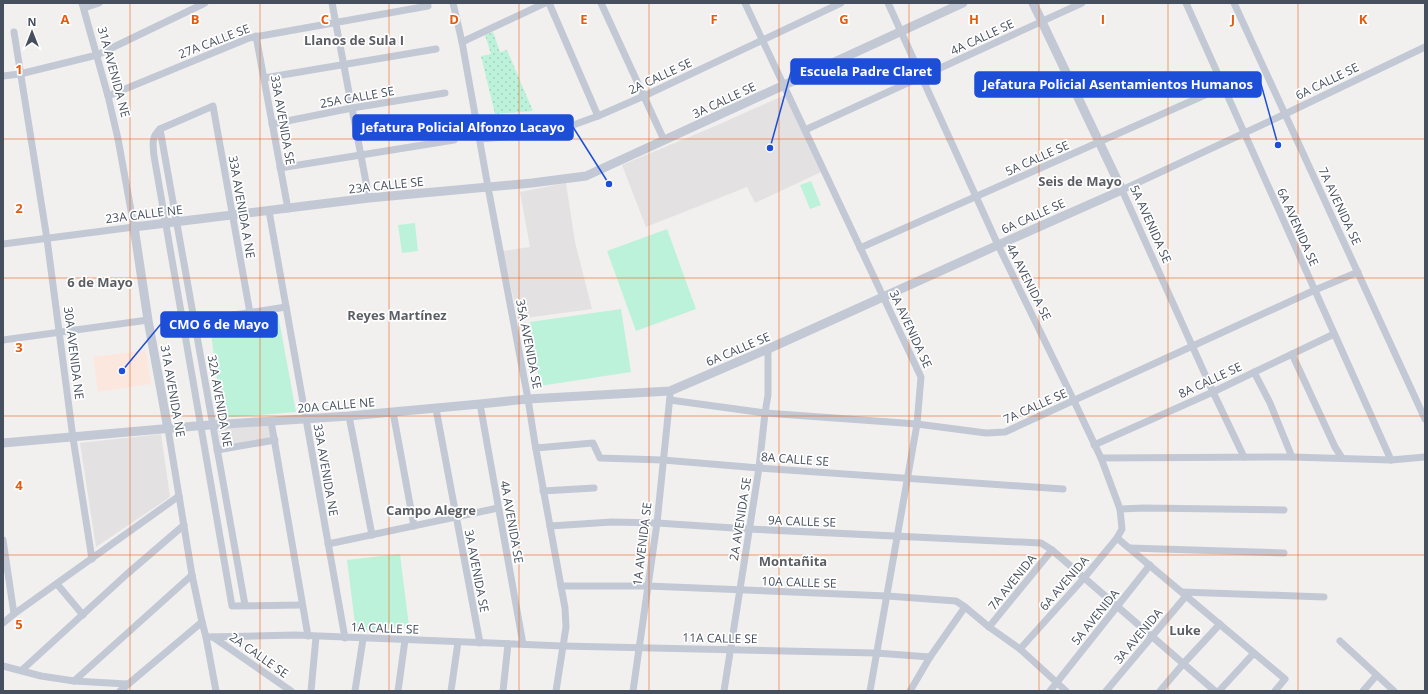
<svg xmlns="http://www.w3.org/2000/svg" width="1428" height="694" viewBox="0 0 1428 694" font-family="'Open Sans',sans-serif">
<style>
.education{fill:#e3e1e1}
.medical{fill:#fce7df}
.grass{fill:url(#grass-dots)}
.garden{fill:#bcf2da}
.lines{fill:none;stroke-linecap:round;stroke-linejoin:round}
.minor{stroke:#c2c9d5;stroke-width:7}
.tertiary{stroke:#c2c9d5;stroke-width:9}
.grid{fill:none;stroke:#e8590c;stroke-width:1;stroke-opacity:0.55}
.labels{text-anchor:middle;dominant-baseline:central;stroke-width:3.5;stroke-linejoin:round;paint-order:stroke}
.street-label{font-size:12px;fill:#464f5e;stroke:#fff}
.neighbourhood-label{font-size:13px;font-weight:bold;fill:#5c5e65;stroke:#fff}
.grid-label{font-size:13px;text-anchor:middle;font-weight:bold;fill:#e8590c;stroke:#fff;stroke-width:3.5;stroke-linejoin:round;paint-order:stroke}
.leader{fill:none;stroke:#1d4ed8;stroke-width:1.5}
.callout-dot{fill:#1d4ed8;stroke:#fff;stroke-width:1.5}
.callout{fill:#1d4ed8;stroke:#1d4ed8;stroke-width:1.5}
.callout-label{font-size:13px;text-anchor:middle;font-weight:bold;fill:#fff}
</style>
<defs>
<pattern id="grass-dots" width="8" height="8" patternUnits="userSpaceOnUse"><rect width="8" height="8" fill="#bcf2da"/><path d="M2 2h.1M6 6h.1" fill="none" stroke="#a3d1be" stroke-width="1.8" stroke-linecap="round"/></pattern>
</defs>
<rect width="100%" height="100%" fill="#f2f0ef"/>
<g class="education">
<polygon points="785,95 821,172 755,203 747,187 646,227 622,165 720,124"/>
<polygon points="566,183 575,242 592,309 518,319 503,251 530,247 520,192"/>
<polygon points="269,424 271,439 221,447 218,428"/>
<polygon points="161,434 170,497 96,547 80,443"/>
</g>
<polygon class="medical" points="146,350 151,384 98,392 93,357"/>
<polygon class="grass" points="493,32 500,52 507,50 533,111 495,114 481,56 491,54 485,35"/>
<g class="garden">
<polygon points="811,181 821,205 810,209 800,185"/>
<polygon points="415,223 418,251 402,253 398,225"/>
<polygon points="667,229 696,309 636,331 607,251"/>
<polygon points="621,309 631,372 540,386 530,322"/>
<polygon points="278,314 296,412 222,418 210,326"/>
<polygon points="400,554 409,626 356,632 347,560"/>
</g>
<g class="lines">
<g class="minor">
<polyline points="332,3 369,198"/>
<polyline points="453,3 462,42 488,187 528,399 535,444 565,608 566,627 556,691"/>
<polyline points="549,3 598,116"/>
<polyline points="601,3 664,140"/>
<polyline points="745,3 921,377 917,424 870,691"/>
<polyline points="888,3 998,245 1074,401 1101,458 1120,509 1122,529 1117,538 1084,578 1020,649"/>
<polyline points="1186,3 1391,460"/>
<polyline points="1234,3 1425,419"/>
<polyline points="84,8 99,3"/>
<polyline points="14,32 47,239 73,438 92,559"/>
<polyline points="256,36 288,209"/>
<polyline points="462,42 545,3"/>
<polyline points="3,76 20,74 97,55 205,3"/>
<polyline points="264,78 436,49"/>
<polyline points="108,96 249,38 428,6"/>
<polyline points="272,124 352,108 445,93"/>
<polyline points="160,129 245,605"/>
<polyline points="805,130 1082,3"/>
<polyline points="480,139 551,133 598,116 644,96 841,3"/>
<polyline points="280,168 454,140"/>
<polyline points="269,211 345,638"/>
<polyline points="3,244 134,227 118,139 108,96 82,3"/>
<polyline points="860,248 1223,87"/>
<path d="M250 313 213 106 160 129C151 137 153 145 154 156L232 606 302 605"/>
<polyline points="195,321 286,307"/>
<polyline points="3,340 148,320"/>
<polyline points="1292,354 1335,447 1342,458"/>
<polyline points="1254,372 1270,403 1292,457"/>
<polyline points="670,400 765,413 917,424 986,433 1005,432 1315,290 1358,272"/>
<polyline points="480,404 523,644"/>
<polyline points="436,409 480,643"/>
<polyline points="393,412 414,526"/>
<polyline points="349,416 372,535"/>
<polyline points="271,421 308,636"/>
<polyline points="168,429 192,575 202,622 206,637 216,691"/>
<polyline points="1094,445 1213,392 1334,334"/>
<polyline points="536,448 593,443 600,458 663,460 759,468 1063,489"/>
<polyline points="217,450 275,440"/>
<polyline points="1244,457 1213,392 1122,190 1285,114 1425,47"/>
<polyline points="1101,458 1292,457 1391,460 1425,457"/>
<polyline points="543,491 594,488"/>
<polyline points="1120,509 1144,508 1284,510"/>
<polyline points="550,526 612,522 657,523 749,529 1041,543 1052,550 1215,691"/>
<polyline points="1117,538 1285,679 1275,691"/>
<polyline points="3,540 14,614 3,623"/>
<polyline points="328,544 498,508"/>
<polyline points="1130,548 1284,553"/>
<polyline points="57,584 83,615"/>
<polyline points="561,586 648,586 887,596 956,601 965,607 989,627 1020,649 1066,691"/>
<polyline points="1182,592 1324,597"/>
<polyline points="14,614 179,496"/>
<polyline points="989,627 1052,550"/>
<polyline points="206,637 295,635 563,646 876,653 930,657"/>
<polyline points="213,637 291,691"/>
<polyline points="1340,641 1394,691"/>
<polyline points="3,666 41,676 74,681 127,684"/>
<polyline points="22,670 127,574 184,525"/>
<polyline points="74,681 192,575"/>
<polyline points="120,691 202,622"/>
<polyline points="311,691 316,637"/>
<polyline points="355,691 363,639"/>
<polyline points="398,691 405,640"/>
<polyline points="451,691 458,642"/>
<polyline points="503,691 508,644"/>
<polyline points="633,691 657,523 670,396"/>
<polyline points="724,691 759,468 765,413 768,395 768,349"/>
<polyline points="910,691 930,657 965,607"/>
<polyline points="1050,691 1150,565"/>
<polyline points="1106,691 1186,596"/>
<polyline points="1160,691 1183,664 1220,624"/>
<polyline points="1219,691 1254,653"/>
<polyline points="1363,691 1376,676"/>
</g>
<g class="tertiary">
<polyline points="168,429 148,320 134,227 369,198 532,183 586,176 963,3"/>
<polyline points="3,443 196,426 349,416 480,404 528,399 670,391 768,349 998,245 1122,190 1033,3"/>
</g>
</g>
<path class="grid" d="M130 3V691M260 3V691M389 3V691M519 3V691M649 3V691M779 3V691M909 3V691M1039 3V691M1168 3V691M1298 3V691M3 139H1425M3 278H1425M3 416H1425M3 555H1425"/>
<g class="labels">
<g class="street-label">
<text transform="translate(982 37) rotate(-25)">4A CALLE SE</text>
<text transform="translate(214 41) rotate(-21)">27A CALLE SE</text>
<text transform="translate(114 72) rotate(75)">31A AVENIDA NE</text>
<text transform="translate(660 76) rotate(-25)">2A CALLE SE</text>
<text transform="translate(1327 81) rotate(-26)">6A CALLE SE</text>
<text transform="translate(357 97) rotate(-10)">25A CALLE SE</text>
<text transform="translate(724 100) rotate(-25)">3A CALLE SE</text>
<text transform="translate(283 120) rotate(80)">33A AVENIDA SE</text>
<text transform="translate(1037 158) rotate(-24)">5A CALLE SE</text>
<text transform="translate(386 185) rotate(-6)">23A CALLE SE</text>
<text transform="translate(1340 206) rotate(65)">7A AVENIDA SE</text>
<text transform="translate(242 207) rotate(80)">33A AVENIDA A NE</text>
<text transform="translate(144 214) rotate(-7)">23A CALLE NE</text>
<text transform="translate(1033 216) rotate(-24)">6A CALLE SE</text>
<text transform="translate(1151 224) rotate(66)">5A AVENIDA SE</text>
<text transform="translate(1298 227) rotate(66)">6A AVENIDA SE</text>
<text transform="translate(1029 282) rotate(63)">4A AVENIDA SE</text>
<text transform="translate(911 329) rotate(65)">3A AVENIDA SE</text>
<text transform="translate(529 344) rotate(79)">35A AVENIDA SE</text>
<text transform="translate(738 349) rotate(-23)">6A CALLE SE</text>
<text transform="translate(74 353) rotate(83)">30A AVENIDA NE</text>
<text transform="translate(1210 380) rotate(-25)">8A CALLE SE</text>
<text transform="translate(173 391) rotate(80)">31A AVENIDA NE</text>
<text transform="translate(220 401) rotate(80)">32A AVENIDA NE</text>
<text transform="translate(336 405) rotate(-5)">20A CALLE NE</text>
<text transform="translate(1035 406) rotate(-24)">7A CALLE SE</text>
<text transform="translate(795 459) rotate(4)">8A CALLE SE</text>
<text transform="translate(326 470) rotate(80)">33A AVENIDA NE</text>
<text transform="translate(740 519) rotate(-81)">2A AVENIDA SE</text>
<text transform="translate(802 521) rotate(2)">9A CALLE SE</text>
<text transform="translate(512 522) rotate(80)">4A AVENIDA SE</text>
<text transform="translate(642 544) rotate(-83)">1A AVENIDA SE</text>
<text transform="translate(477 571) rotate(79)">3A AVENIDA SE</text>
<text transform="translate(799 582) rotate(2)">10A CALLE SE</text>
<text transform="translate(1012 582) rotate(-51)">7A AVENIDA</text>
<text transform="translate(1064 583) rotate(-49)">6A AVENIDA</text>
<text transform="translate(1095 617) rotate(-51)">5A AVENIDA</text>
<text transform="translate(385 628) rotate(2)">1A CALLE SE</text>
<text transform="translate(1138 636) rotate(-50)">3A AVENIDA</text>
<text transform="translate(720 638) rotate(1)">11A CALLE SE</text>
<text transform="translate(259 655) rotate(35)">2A CALLE SE</text>
</g>
<g class="neighbourhood-label">
<text x="354" y="40">Llanos de Sula I</text>
<text x="1080" y="181">Seis de Mayo</text>
<text x="100" y="282">6 de Mayo</text>
<text x="397" y="315">Reyes Martínez</text>
<text x="431" y="510">Campo Alegre</text>
<text x="793" y="561">Montañita</text>
<text x="1185" y="630">Luke</text>
</g>
</g>
<g class="grid-label">
<text x="65" y="24">A</text>
<text x="195" y="24">B</text>
<text x="325" y="24">C</text>
<text x="454" y="24">D</text>
<text x="584" y="24">E</text>
<text x="714" y="24">F</text>
<text x="844" y="24">G</text>
<text x="974" y="24">H</text>
<text x="1103" y="24">I</text>
<text x="1233" y="24">J</text>
<text x="1363" y="24">K</text>
<text x="19" y="74">1</text>
<text x="19" y="213">2</text>
<text x="19" y="352">3</text>
<text x="19" y="490">4</text>
<text x="19" y="629">5</text>
</g>
<path class="leader" d="M770 148L791 72M1278 145L1261 84M609 184L573 127M122 371L161 324"/>
<g class="callout-dot">
<circle cx="770" cy="148" r="4"/>
<circle cx="1278" cy="145" r="4"/>
<circle cx="609" cy="184" r="4"/>
<circle cx="122" cy="371" r="4"/>
</g>
<g class="callout">
<rect x="791" y="59" width="149" height="25" rx="4"/>
<rect x="975" y="72" width="286" height="25" rx="4"/>
<rect x="353" y="115" width="220" height="25" rx="4"/>
<rect x="161" y="312" width="116" height="25" rx="4"/>
</g>
<g class="callout-label">
<text x="866" y="76">Escuela Padre Claret</text>
<text x="1118" y="89">Jefatura Policial Asentamientos Humanos</text>
<text x="463" y="132">Jefatura Policial Alfonzo Lacayo</text>
<text x="219" y="329">CMO 6 de Mayo</text>
</g>
<rect width="1428" height="694" fill="none" stroke="#464f5e" stroke-width="8"/>
<g transform="translate(32 32)" stroke="#ffffff" stroke-width="3" paint-order="stroke">
<path d="M0-3L7 15L0 10L-7 15Z" fill="#464f5e"/>
<text y="-6" font-size="11" font-weight="bold" text-anchor="middle" fill="#464f5e">N</text>
</g>
</svg>
